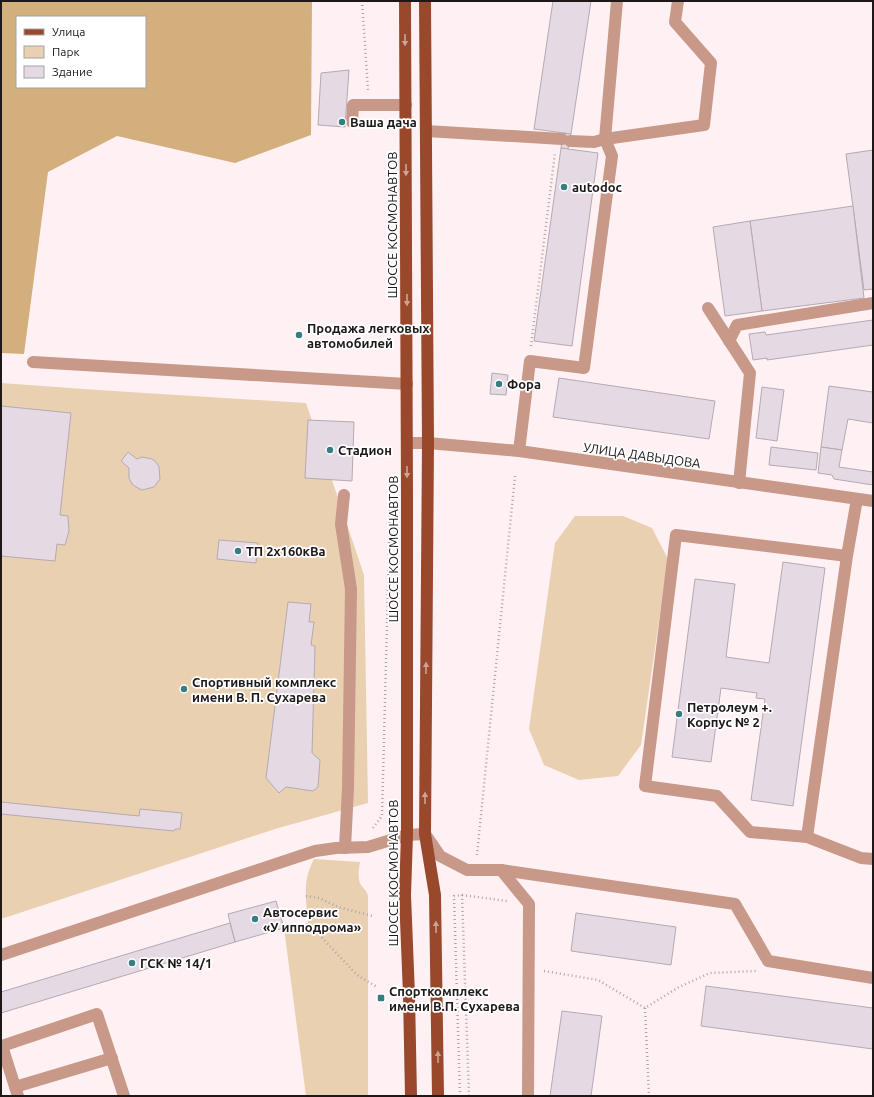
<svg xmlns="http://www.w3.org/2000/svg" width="874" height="1097" viewBox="0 0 874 1097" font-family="Ubuntu,sans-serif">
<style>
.green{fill:#e8d0b1}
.forest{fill:#d4af7e;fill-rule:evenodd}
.building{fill:#e5d9e3;stroke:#b5a9b3}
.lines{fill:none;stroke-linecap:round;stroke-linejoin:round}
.path{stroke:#b0a5a6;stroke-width:2.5;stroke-dasharray:1 3;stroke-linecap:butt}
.minor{stroke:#c89888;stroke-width:12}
.major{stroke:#99482b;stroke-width:12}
.oneway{fill:#cca495}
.poi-dot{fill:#367e82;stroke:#fff;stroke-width:1.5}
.labels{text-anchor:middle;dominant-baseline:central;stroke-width:3.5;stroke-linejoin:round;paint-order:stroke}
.poi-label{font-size:13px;font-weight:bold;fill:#1e1819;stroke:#fff;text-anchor:start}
.street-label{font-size:13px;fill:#1e1819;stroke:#fff}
</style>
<rect width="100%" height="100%" fill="#fff1f3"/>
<g class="green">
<polygon points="1,383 98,390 306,403 364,575 368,803 275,829 1,919"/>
<polygon points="575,516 623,516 652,528 668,559 641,745 618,776 579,780 544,765 529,729 555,543"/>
<path d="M314 859 360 862C359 869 357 878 361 885 364 889 367 891 368 896V1096H306L284 928 308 923C306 899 302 881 314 859Z"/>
</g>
<path class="forest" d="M1 1H312L311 135 235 163 117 136 48 172 24 354 1 353ZM17 17H145V87H17Z"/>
<g class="building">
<polygon points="553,1 591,1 571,134 534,129"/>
<polygon points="349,70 345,127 318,125 321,73"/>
<polygon points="563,133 571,134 568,149 561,148"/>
<polygon points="561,148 598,153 572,346 534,341"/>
<polygon points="873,150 873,289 864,290 846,154"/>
<polygon points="853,206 864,298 762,311 750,221"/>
<polygon points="750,221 762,311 725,316 713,227"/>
<polygon points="873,320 873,345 767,360 767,358 753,360 749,334 765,332 766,335"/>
<polygon points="492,373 508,375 506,395 490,394"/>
<polygon points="559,378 715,401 709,439 553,417"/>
<polygon points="829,386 873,392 873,423 848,419 842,450 821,447"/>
<polygon points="762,387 784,390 777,441 756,438"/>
<polygon points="1,406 71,413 60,515 68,516 69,531 65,545 57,544 55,561 1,556"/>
<polygon points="308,420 354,422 352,481 305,478"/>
<polygon points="771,447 818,453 816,470 769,465"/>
<polygon points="821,447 842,450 839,467 873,472 873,485 834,479 832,475 818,473"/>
<polygon points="128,452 137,459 142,457 152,459 156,462 159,467 160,479 154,487 142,490 136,487 132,484 129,478 129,468 121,461"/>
<polygon points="219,540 258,543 256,563 217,559"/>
<polygon points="783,562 825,568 793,806 751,800 765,699 756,698 757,693 721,688 711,762 672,757 695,579 735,584 726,657 769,663"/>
<polygon points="288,602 311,604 309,622 314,622 311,645 315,646 312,753 320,760 318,787 313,791 286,787 279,793 266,778"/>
<polygon points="1,802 139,816 140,809 182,813 180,829 175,829 174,831 1,814"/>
<polygon points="276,901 284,928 235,942 228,914"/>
<polygon points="576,913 676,927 671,965 571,951"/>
<polygon points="230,923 235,942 1,1013 1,992"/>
<polygon points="706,986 873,1008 873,1049 701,1026"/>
<polygon points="562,1011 602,1016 591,1096 550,1096"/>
</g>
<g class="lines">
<g class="path">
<polyline points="362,1 368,90"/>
<polyline points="531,346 555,153"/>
<polyline points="373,828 382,816 390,508"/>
<polyline points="477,855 515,476"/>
<polyline points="462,895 507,901"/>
<polyline points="306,896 319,898 338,907 373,916"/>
<polyline points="308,923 357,975 377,987"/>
<polyline points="544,971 598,980 645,1008 679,987 710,973 756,971"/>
<polyline points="645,1008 649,1096"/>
<polyline points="460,1096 454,896 462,895 469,1096"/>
</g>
<g class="minor">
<polyline points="352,122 353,105 406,105"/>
<polyline points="426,131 562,139"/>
<polyline points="570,141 594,142 605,139 704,125 711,63 675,22 678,1"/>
<polyline points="708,308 750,373 739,483"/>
<polyline points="729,341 737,325 873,303"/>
<polyline points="33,362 407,384"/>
<polyline points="407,443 428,443 519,451 873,501"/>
<polyline points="519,451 530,361 584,368 612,156 605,139 617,1"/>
<polyline points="344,495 341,524 351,589 348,788 345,848"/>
<polyline points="847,556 676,535 645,786 717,796 750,832 807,837 847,556 857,499"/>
<polyline points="807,837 861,858 873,859"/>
<polyline points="501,870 735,904 768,961 873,978"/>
<polyline points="1,955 315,851 336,848 368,847 407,835 425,834 440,856 467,870 501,870 529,904 528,1096"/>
<polyline points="15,1087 112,1058"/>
<polyline points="18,1096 2,1046 97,1014 124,1096"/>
</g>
<g class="major">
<polyline points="405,1 407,495 407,835 405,895 409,995 411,1096"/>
<polyline points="425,1 428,443 425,834 435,895 438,1096"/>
</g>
</g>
<defs><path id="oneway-solid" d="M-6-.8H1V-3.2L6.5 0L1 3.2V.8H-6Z"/></defs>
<g class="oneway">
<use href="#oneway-solid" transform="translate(405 40) rotate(90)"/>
<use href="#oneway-solid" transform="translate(406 170) rotate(90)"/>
<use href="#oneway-solid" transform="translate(407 300) rotate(90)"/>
<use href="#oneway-solid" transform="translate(407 472) rotate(90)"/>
<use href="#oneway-solid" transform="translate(426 668) rotate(-89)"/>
<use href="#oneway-solid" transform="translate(425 798) rotate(-90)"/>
<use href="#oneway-solid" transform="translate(436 927) rotate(-91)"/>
<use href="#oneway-solid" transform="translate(438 1057) rotate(-91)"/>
</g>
<g class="poi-dot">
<circle cx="342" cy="122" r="4"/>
<circle cx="564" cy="187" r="4"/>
<circle cx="299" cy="335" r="4"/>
<circle cx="499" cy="384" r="4"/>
<circle cx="330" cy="450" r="4"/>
<circle cx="238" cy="551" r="4"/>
<circle cx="184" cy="689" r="4"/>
<circle cx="679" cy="714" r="4"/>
<circle cx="255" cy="919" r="4"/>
<circle cx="132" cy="963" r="4"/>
<rect x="377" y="994" width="8" height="8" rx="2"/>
</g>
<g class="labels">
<g class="poi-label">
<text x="350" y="122">Ваша дача</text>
<text x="572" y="187">autodoc</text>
<text x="307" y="328">Продажа легковых<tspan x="307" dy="15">автомобилей</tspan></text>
<text x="507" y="384">Фора</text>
<text x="338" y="450">Стадион</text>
<text x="246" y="551">ТП 2х160кВа</text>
<text x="192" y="682">Спортивный комплекс<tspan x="192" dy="15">имени В. П. Сухарева</tspan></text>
<text x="687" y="707">Петролеум +.<tspan x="687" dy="15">Корпус № 2</tspan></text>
<text x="263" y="912">Автосервис<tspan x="263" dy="15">«У ипподрома»</tspan></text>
<text x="140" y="963">ГСК № 14/1</text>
<text x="389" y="991">Спорткомплекс<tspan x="389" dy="15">имени В.П. Сухарева</tspan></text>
</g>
<g class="street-label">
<text transform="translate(392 225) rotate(-90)">ШОССЕ КОСМОНАВТОВ</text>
<text transform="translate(642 455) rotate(8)">УЛИЦА ДАВЫДОВА</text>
<text transform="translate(393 549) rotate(-90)">ШОССЕ КОСМОНАВТОВ</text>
<text transform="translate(393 873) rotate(-90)">ШОССЕ КОСМОНАВТОВ</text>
</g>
</g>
<rect width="874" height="1097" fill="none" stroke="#1e1819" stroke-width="4"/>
<rect x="16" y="16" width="130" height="72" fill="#ffffff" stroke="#a5a3a3"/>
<rect x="24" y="29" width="20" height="6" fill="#99482b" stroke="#a5a3a3"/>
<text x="52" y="36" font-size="12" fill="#1e1819">Улица</text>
<rect x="24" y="46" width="20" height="12" fill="#e8d0b1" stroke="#a5a3a3"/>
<text x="52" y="56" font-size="12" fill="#1e1819">Парк</text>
<rect x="24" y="66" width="20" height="12" fill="#e5d9e3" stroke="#a5a3a3"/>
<text x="52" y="76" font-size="12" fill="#1e1819">Здание</text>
</svg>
